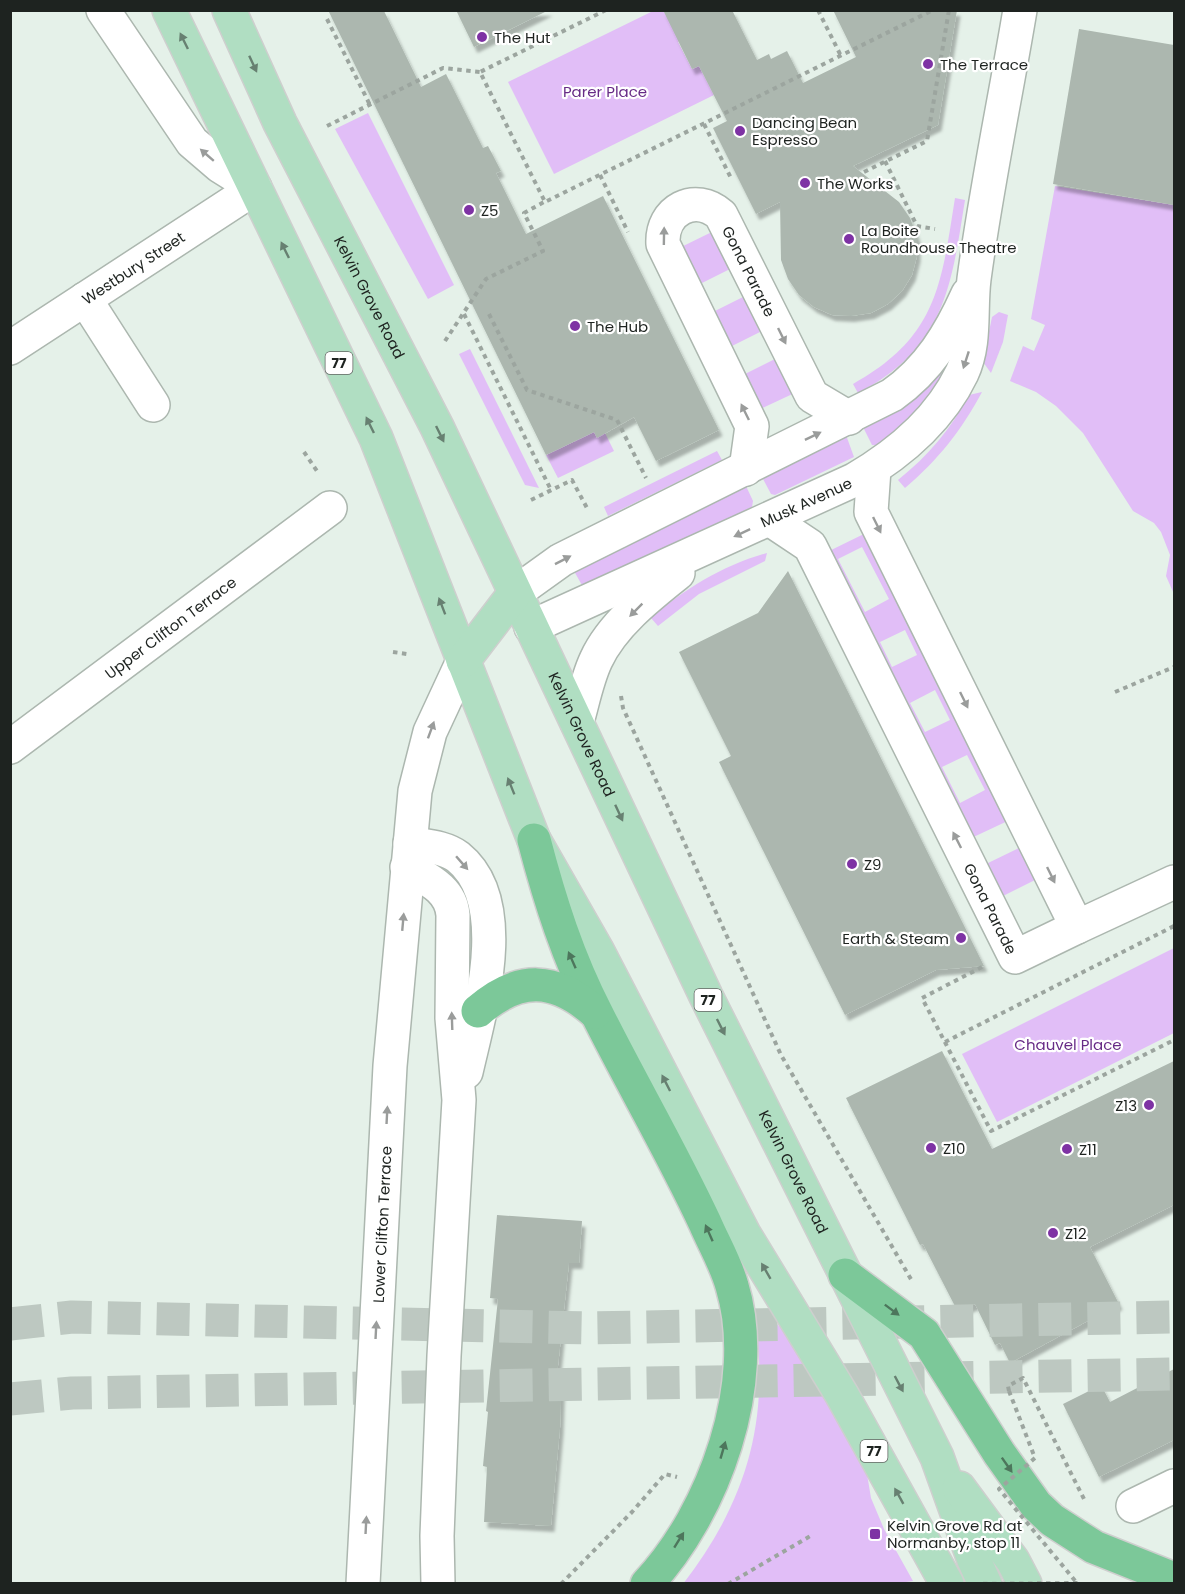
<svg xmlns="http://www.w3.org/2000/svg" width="1185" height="1594" viewBox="0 0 1185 1594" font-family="Poppins,sans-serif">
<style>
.green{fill:#e1bef7;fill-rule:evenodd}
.building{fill:#acb7af;filter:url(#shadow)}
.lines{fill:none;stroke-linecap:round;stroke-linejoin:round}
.highway-tunnel{stroke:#bdc8c1;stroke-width:33;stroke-dasharray:33 16;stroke-linecap:butt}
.minor-casing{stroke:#acb7af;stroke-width:36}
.major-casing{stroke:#cecfce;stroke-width:36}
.highway-casing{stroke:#cecfce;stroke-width:36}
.path{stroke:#9ca59f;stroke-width:4;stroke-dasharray:4.5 4.5;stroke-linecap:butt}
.minor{stroke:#fff;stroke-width:33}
.major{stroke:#b0dec2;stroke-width:33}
.highway{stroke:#7cc899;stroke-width:33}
.path-bridge{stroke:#9ca59f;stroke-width:4;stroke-dasharray:4.5 4.5;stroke-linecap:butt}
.oneway{fill:#678071}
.oneway2{fill:#9a9c9b}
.oneway3{fill:#4d765c}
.poi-dot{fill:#7e32a4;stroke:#fff;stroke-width:2}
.labels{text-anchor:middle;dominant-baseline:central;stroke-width:4.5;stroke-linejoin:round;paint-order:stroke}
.shield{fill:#fff;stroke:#626563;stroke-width:1.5}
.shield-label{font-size:14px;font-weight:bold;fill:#1e2320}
.poi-label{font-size:15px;fill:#1e2320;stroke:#fff;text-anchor:start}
.park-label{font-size:15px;fill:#672b86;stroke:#fff}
.street-label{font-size:15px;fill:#1e2320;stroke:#fff}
</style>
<defs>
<filter id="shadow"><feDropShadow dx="3.5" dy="6" stdDeviation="1.5" flood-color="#0004"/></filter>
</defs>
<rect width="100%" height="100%" fill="#e5f1e9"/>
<g class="green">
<polygon points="653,11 663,11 685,38 678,42 692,69 699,66 714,95 554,174 508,82"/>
<polygon points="368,113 454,285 428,299 335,129"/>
<polygon points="1055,186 1174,205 1174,594 1166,576 1170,555 1161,532 1154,523 1133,511 1083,433 1056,406 1036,392 1010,381 1023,346 1034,351 1045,325 1031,319"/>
<path d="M955 198 965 200C951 287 945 348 858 393L853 384C937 337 941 286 955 198Z"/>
<polygon points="720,228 738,265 692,288 673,251"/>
<polygon points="743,297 760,332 732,346 715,311"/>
<polygon points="999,312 1008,315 1003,342 991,373 983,362 992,317"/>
<polygon points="470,349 539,488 525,485 459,354"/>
<polygon points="783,355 801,390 754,412 737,378"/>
<path d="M946 365 951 370C935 389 897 447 872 445L863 427Z"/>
<path d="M982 392C961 431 938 460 905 488L898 480C928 456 951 429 969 395Z"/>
<polygon points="594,432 597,437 605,433 614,451 558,478 546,455"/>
<polygon points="846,435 854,457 775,495 771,494 762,477"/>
<polygon points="717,451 722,460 608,516 604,507"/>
<polygon points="746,486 753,501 752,507 590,587 583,587 574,571"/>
<path d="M870 531 1014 818 965 841 821 555ZM862 547 889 599 865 612 838 559ZM905 630 917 655 892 667 880 642ZM935 690 950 720 925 732 910 703ZM967 755 985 790 960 803 942 767Z"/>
<path d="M767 553 765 561 699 594 658 626 651 618C684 589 724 565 767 553Z"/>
<polygon points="1027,844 1043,876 995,900 986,864"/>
<polygon points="1174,948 1174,1033 997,1122 962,1054"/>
<path d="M762 1309 789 1336 864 1456 871 1498 884 1529 913 1581 893 1584H683C748 1500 771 1417 754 1313Z"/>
</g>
<g class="building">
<polygon points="328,10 384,11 421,87 446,74 483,148 488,146 501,171 496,173 526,234 603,196 719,430 656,461 634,417 597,438 594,432 546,455"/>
<polygon points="456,10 549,10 474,47"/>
<polygon points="663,10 732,10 757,60 769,54 771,59 787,51 803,83 856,57 833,10 957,10 938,125 853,166 899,202 910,218 917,237 917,256 912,275 902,291 888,304 871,313 851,316 832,315 814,307 799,295 788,279 781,260 780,202 756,214 713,128 727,121 699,66 692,69"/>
<polygon points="1079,29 1174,45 1174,205 1053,184"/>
<polygon points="788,571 984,966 936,970 845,1015 719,762 731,756 679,652 758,613"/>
<polygon points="942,1051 992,1149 1174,1061 1174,1205 1090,1247 1119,1304 1010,1363 1000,1343 995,1345 975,1304 958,1312 923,1244 920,1245 846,1098"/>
<polygon points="497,1215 582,1221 579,1263 569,1263 557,1375 562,1375 560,1428 551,1526 484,1522 487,1467 483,1466 488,1412 486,1411 498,1299 490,1298"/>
<polygon points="1174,1369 1174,1440 1099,1477 1063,1404 1101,1385 1110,1402"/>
</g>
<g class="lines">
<g class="highway-tunnel">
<polyline points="10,1324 72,1317 588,1328 1174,1317"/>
<polyline points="10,1399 72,1393 1174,1374"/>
</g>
<g class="minor-casing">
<g id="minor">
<polyline points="85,299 153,405"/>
<path id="s1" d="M10 348 255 188 220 166 192 142 103 10"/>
<path id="s2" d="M746 469 752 426 663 244C661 210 695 192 721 215L812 396 849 418"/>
<path id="s3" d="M771 520 810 546 1015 957 1077 927 871 512 874 469"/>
<path d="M515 593 561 560 892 395C929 369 950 334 968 294"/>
<path id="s4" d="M531 627 854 480C899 454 939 421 962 373 976 343 970 311 974 279 986 189 1005 100 1020 10"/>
<path d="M577 722C583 701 587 679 596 660 612 625 649 596 678 573"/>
<path id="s5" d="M10 747 330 508"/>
<path d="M410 843C425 846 445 847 458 857 514 902 479 1014 466 1072"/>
<path d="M407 867C427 879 451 889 453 915L452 1018 459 1100 444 1356 437 1536 438 1584"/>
<polyline points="1077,927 1174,882"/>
<polyline points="1133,1506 1174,1486"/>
<path id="s6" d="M363 1584 390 1066 415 791 430 732 463 661"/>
</g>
</g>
<g class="major-casing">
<g id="major">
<polyline points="169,10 376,438 534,840 598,952 744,1234 842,1395 947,1584"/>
<path id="s7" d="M229 10 280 123 437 427 706 996 937 1457 974 1560 985 1584"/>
<polyline points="463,661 515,593"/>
<polyline points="959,1488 1013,1561 1025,1584"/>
</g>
</g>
<g class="highway-casing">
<g id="highway">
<path d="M534 840C550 901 568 958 597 1014 632 1084 672 1152 705 1223 714 1244 726 1264 732 1286 761 1382 714 1513 647 1584"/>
<path d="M478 1011C519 975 555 977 595 1012"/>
<polyline points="845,1275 924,1334 999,1453 1036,1505 1052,1520 1094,1547 1174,1579"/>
</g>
</g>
<g class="path">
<polyline points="606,10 480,72 545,202 933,10"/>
<polyline points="818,10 841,56"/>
<polyline points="327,19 370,105"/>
<polyline points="704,124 732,180"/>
<polyline points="327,126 443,68 480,72"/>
<polyline points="885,161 917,226 935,229"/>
<polyline points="864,172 927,141 949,10"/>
<polyline points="600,175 628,232"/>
<polyline points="464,314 551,490"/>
<polyline points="489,314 527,390 617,420 646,478"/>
<polyline points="445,341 486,279 543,251 524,213 544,202"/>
<polyline points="304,452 317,471"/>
<polyline points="531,500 572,480 587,508"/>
<polyline points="393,652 407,654"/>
<polyline points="1115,692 1174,667"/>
<polyline points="621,696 623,708 781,1055 912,1281"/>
<polyline points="982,967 922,998 991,1131 1174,1040"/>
<polyline points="945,1042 1174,926"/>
<polyline points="1009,1391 1008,1386 1023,1378 1084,1499"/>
<polyline points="561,1584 632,1512 665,1474 677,1477"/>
<polyline points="728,1584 812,1535"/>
</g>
<use href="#minor" class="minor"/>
<use href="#major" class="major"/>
<use href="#highway" class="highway"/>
<g class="path-bridge">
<polyline points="1009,1391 1035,1458 999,1489 1077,1583"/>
<polyline points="965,1584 1079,1583"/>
</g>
</g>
<defs><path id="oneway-solid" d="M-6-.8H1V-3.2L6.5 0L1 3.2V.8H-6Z" transform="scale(1.5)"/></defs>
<g class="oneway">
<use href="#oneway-solid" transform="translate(184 41) rotate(-116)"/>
<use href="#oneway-solid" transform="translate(253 64) rotate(65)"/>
<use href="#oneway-solid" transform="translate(285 250) rotate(-116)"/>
<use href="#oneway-solid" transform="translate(370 425) rotate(-116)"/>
<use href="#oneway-solid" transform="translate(440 434) rotate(64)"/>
<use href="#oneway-solid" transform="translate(442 606) rotate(-111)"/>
<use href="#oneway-solid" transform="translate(511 786) rotate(-112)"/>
<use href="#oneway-solid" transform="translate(619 813) rotate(65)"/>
<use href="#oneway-solid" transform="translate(721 1027) rotate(63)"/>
<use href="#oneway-solid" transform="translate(666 1083) rotate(-117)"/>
<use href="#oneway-solid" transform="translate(766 1271) rotate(-120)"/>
<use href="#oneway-solid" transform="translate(899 1384) rotate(62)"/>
<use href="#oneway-solid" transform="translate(899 1496) rotate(-119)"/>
</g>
<g class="oneway2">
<use href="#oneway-solid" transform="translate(207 155) rotate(-139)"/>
<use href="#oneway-solid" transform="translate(664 236) rotate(-89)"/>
<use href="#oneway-solid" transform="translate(782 336) rotate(64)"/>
<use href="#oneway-solid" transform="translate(966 360) rotate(108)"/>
<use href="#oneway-solid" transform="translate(745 412) rotate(-116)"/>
<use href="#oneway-solid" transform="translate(813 436) rotate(-26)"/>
<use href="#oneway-solid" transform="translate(877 525) rotate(64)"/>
<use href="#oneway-solid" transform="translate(742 533) rotate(155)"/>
<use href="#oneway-solid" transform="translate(563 560) rotate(-27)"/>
<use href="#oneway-solid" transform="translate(636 610) rotate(135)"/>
<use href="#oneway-solid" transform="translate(964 700) rotate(64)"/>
<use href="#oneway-solid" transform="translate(431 730) rotate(-70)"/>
<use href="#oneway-solid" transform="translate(957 840) rotate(-117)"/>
<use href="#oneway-solid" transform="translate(462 863) rotate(49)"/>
<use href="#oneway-solid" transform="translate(1051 875) rotate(64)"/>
<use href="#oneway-solid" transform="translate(403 922) rotate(-85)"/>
<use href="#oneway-solid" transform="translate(452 1021) rotate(-92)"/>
<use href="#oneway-solid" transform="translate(387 1115) rotate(-87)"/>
<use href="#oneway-solid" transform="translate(376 1330) rotate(-87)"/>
<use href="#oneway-solid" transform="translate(366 1525) rotate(-87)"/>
</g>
<g class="oneway3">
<use href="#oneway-solid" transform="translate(572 960) rotate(-114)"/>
<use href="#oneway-solid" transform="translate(709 1233) rotate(-114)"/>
<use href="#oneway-solid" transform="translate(892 1310) rotate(37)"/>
<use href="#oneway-solid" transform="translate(723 1450) rotate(-74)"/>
<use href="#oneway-solid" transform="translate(1007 1465) rotate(55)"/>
<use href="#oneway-solid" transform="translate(679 1540) rotate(-58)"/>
</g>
<g class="poi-dot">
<circle cx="482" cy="37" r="6"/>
<circle cx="928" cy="64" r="6"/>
<circle cx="740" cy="131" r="6"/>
<circle cx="805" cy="183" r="6"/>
<circle cx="469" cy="210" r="6"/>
<circle cx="849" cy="239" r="6"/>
<circle cx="575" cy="326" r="6"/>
<circle cx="852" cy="864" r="6"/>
<circle cx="961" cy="938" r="6"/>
<circle cx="1149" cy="1105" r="6"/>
<circle cx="931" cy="1148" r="6"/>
<circle cx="1067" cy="1149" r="6"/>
<circle cx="1053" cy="1233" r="6"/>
<rect x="869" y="1528" width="12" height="12" rx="3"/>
</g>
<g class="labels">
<g class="shield">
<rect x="325.5" y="352" width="27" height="22" rx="4.5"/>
<rect x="694.5" y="989" width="27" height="22" rx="4.5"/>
<rect x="860.5" y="1440" width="27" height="22" rx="4.5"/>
</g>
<g class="shield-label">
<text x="339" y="363">77</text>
<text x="708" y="1000">77</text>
<text x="874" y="1451">77</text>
</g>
<g class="poi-label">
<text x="494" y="37">The Hut</text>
<text x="940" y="64">The Terrace</text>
<text x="752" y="122">Dancing Bean<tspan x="752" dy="17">Espresso</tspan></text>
<text x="817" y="183">The Works</text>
<text x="481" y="210">Z5</text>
<text x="861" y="230">La Boite<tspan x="861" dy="17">Roundhouse Theatre</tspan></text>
<text x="587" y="326">The Hub</text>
<text x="864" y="864">Z9</text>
<text x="949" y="938" text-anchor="end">Earth &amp; Steam</text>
<text x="1137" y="1105" text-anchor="end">Z13</text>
<text x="943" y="1148">Z10</text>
<text x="1079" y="1149">Z11</text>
<text x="1065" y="1233">Z12</text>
<text x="887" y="1525">Kelvin Grove Rd at<tspan x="887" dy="17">Normanby, stop 11</tspan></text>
</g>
<g class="park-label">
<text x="605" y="91">Parer Place</text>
<text x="1068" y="1044">Chauvel Place</text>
</g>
<g class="street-label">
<text stroke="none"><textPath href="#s1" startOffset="147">Westbury Street</textPath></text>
<text stroke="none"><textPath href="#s2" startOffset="394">Gona Parade</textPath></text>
<text stroke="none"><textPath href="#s7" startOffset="320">Kelvin Grove Road</textPath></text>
<text stroke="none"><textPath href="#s4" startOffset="302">Musk Avenue</textPath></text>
<text stroke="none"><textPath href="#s5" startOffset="200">Upper Clifton Terrace</textPath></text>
<text stroke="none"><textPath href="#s7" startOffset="806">Kelvin Grove Road</textPath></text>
<text stroke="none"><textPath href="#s3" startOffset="452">Gona Parade</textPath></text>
<text stroke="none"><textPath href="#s7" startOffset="1292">Kelvin Grove Road</textPath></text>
<text stroke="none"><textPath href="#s6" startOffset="360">Lower Clifton Terrace</textPath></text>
</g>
</g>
<rect width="1185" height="1594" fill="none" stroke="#1e2320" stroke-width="24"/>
</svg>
